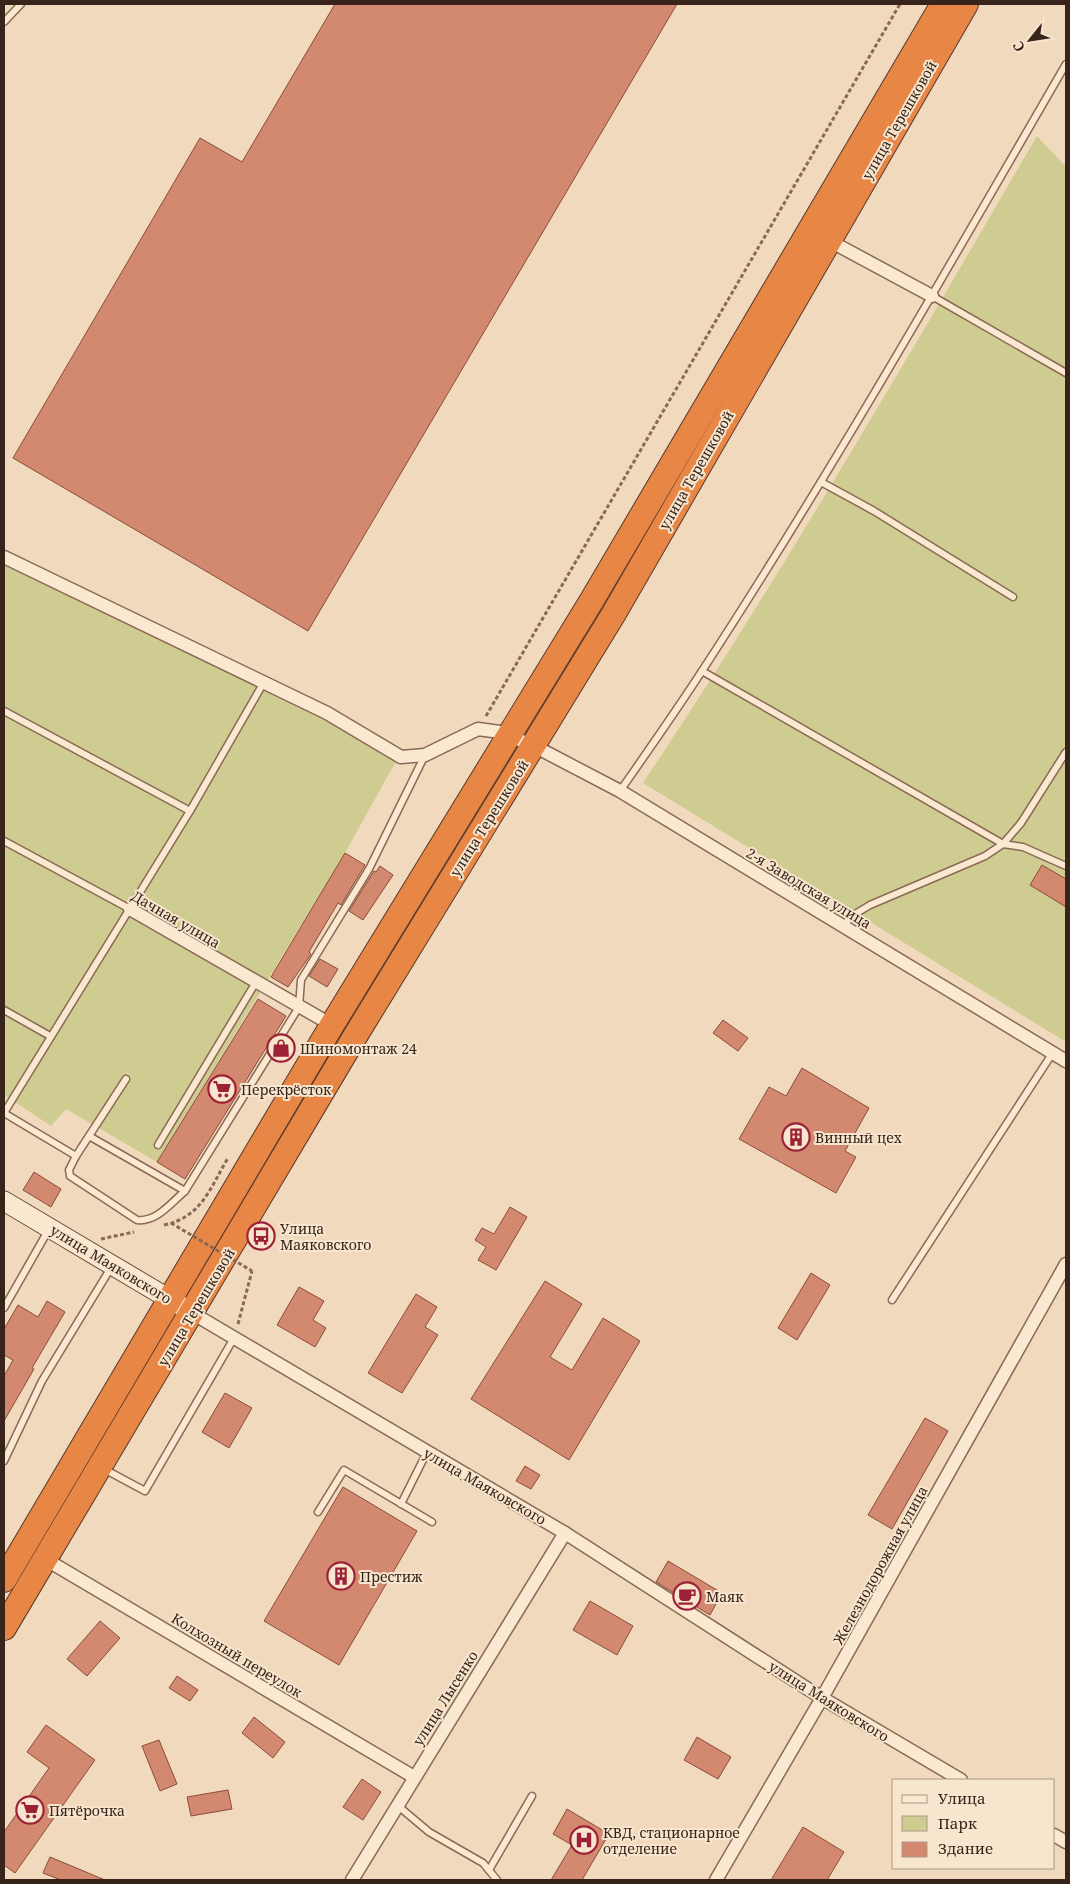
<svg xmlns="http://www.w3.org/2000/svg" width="1070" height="1884" viewBox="0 0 1070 1884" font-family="'Noto Serif',serif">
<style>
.green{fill:#cfcc91}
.building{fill:#d28970;stroke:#8b4c39}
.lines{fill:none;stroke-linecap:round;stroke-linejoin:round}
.lane-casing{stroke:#8a6955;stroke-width:9}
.street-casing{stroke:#8a6955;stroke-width:15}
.secondary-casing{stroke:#6c4a38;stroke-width:21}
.highway-casing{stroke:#57382a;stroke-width:26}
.path{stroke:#8a6955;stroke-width:3;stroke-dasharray:4 2.5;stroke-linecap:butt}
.lane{stroke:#fbe8d1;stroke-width:6}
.street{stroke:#fbe8d1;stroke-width:12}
.secondary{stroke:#fbe8d1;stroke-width:19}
.highway{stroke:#e88646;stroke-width:24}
.path-bridge{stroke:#8a6955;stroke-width:3;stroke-dasharray:4 2.5;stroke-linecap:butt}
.labels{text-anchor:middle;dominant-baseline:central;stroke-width:4;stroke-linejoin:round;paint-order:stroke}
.street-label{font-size:14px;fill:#38241b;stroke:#f8e5cd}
.poi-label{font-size:14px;fill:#38241b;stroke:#f8e5cd;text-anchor:start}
</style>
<rect width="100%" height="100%" fill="#f1d9bd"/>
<g class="green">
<path d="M1037 136 1066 167V1042L643 783C783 573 910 354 1037 136Z"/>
<polygon points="4,563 295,705 381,749 396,761 345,853 157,1162 66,1109 51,1126 6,1096 4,1100"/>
</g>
<g class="building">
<polygon points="335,4 677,4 308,631 13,458 200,138 242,162"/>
<polygon points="345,853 365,865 341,905 338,903 309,952 311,954 288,987 271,977"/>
<polygon points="1042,865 1066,879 1066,907 1030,885"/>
<polygon points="380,866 393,875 363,920 349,911 374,871 376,872"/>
<polygon points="320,959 338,969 327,987 309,976"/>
<polygon points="258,999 286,1016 185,1179 157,1162"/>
<polygon points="723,1020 748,1038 738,1051 713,1033"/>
<polygon points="802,1068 869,1108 845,1151 856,1157 836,1193 739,1139 769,1087 786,1096"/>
<polygon points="34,1172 61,1189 51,1207 23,1190"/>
<polygon points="510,1207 527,1217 496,1270 478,1260 486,1247 475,1240 482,1228 494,1234"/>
<polygon points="811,1273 830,1285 797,1340 778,1328"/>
<polygon points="545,1281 582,1304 550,1357 572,1370 603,1318 640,1341 569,1460 471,1399"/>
<polygon points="299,1287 324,1301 313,1320 326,1328 315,1347 277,1325"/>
<polygon points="416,1294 437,1307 425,1327 438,1335 402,1393 368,1373"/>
<polygon points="47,1301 65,1312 32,1368 34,1369 4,1421 4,1376 13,1360 4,1355 4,1329 18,1305 38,1317"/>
<polygon points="225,1393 252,1408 229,1448 202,1432"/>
<polygon points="925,1418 948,1431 892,1529 868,1515"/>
<polygon points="525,1466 540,1475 531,1489 516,1481"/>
<polygon points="343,1487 417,1531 339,1665 264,1621"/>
<polygon points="668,1561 722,1593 710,1615 656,1582"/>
<polygon points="590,1601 633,1626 617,1655 573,1630"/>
<polygon points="100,1621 120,1638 87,1676 67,1659"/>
<polygon points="177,1676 198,1690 190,1701 169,1688"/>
<polygon points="254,1717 285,1742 273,1758 242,1733"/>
<polygon points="46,1725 95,1760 15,1873 4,1865 4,1832 49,1768 27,1752"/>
<polygon points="697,1737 731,1757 718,1779 684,1760"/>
<polygon points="159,1740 177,1784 160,1791 142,1746"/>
<polygon points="362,1779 381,1792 363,1820 343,1807"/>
<polygon points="228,1790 232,1809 191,1816 187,1797"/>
<polygon points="567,1809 609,1834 582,1880 551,1880 572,1845 553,1834"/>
<polygon points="803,1827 844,1852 827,1880 771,1880"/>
<polygon points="50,1857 105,1880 61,1880 43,1873"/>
</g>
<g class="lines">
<g class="lane-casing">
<g id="lane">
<polyline points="4,22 21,4"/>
<polyline points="932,296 1066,373"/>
<polyline points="821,482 874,511 1013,597"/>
<polyline points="702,671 1003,844 1023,847 1066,866"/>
<polyline points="4,711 190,811"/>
<path d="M620 791C648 751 676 711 702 671 831 473 948 268 1066 64"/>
<polyline points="4,841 130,909"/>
<polyline points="842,926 855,914 870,905 985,856 1003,844 1021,823 1066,752"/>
<polyline points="4,1010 50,1036"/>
<polyline points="126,1079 89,1136 185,1191 299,1007 301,980 369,869 425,755"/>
<polyline points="4,1113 190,811 264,682"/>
<polyline points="4,1113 76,1156 89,1136"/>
<polyline points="158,1145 256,982"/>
<path d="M76 1156 69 1170 70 1176 137 1220C157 1222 171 1203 185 1191"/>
<polyline points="892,1300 1052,1054"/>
<polyline points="4,1308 49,1229"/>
<polyline points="4,1461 42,1381 112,1266"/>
<polyline points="104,1469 145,1491 234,1338"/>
<polyline points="401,1504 427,1452"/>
<polyline points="318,1512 344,1470 432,1522"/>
<polyline points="397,1805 429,1832 483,1863 497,1880"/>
<polyline points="489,1870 532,1796"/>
</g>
</g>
<g class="street-casing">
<g id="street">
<polyline points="828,240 932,296"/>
<polyline points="4,557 327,713 401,757 425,755 478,729 500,732 534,746 620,791 1066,1061"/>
<polyline points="130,909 332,1025"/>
<polyline points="192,1313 565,1533 822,1698 961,1780"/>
<polyline points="45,1559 414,1777"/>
<polyline points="1054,1835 1066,1842"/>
<polyline points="352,1880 565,1533"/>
<polyline points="716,1880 822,1698 1066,1264"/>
</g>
</g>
<g class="secondary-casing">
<polyline id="secondary" points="4,1201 181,1306"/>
</g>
<g class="highway-casing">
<g id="highway">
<polyline points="4,1580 332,1025 592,600 943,4"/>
<polyline points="4,1628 354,1038 613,615 966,4"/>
</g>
</g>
<g class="path">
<polyline points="486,716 900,4"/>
<path d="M164 1225C202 1217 210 1188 228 1158"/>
<polyline points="101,1239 134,1232"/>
<polyline points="238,1324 252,1271"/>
</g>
<use href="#lane" class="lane"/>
<use href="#street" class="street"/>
<use href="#secondary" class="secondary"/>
<use href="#highway" class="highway"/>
<polyline class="path-bridge" points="171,1223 252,1271"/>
</g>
<defs>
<g id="shop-ring" transform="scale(1.4375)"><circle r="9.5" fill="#f8e5cd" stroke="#9d2136" stroke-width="1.5"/><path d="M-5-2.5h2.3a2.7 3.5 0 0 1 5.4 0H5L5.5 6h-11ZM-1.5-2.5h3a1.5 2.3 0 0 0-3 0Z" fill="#9d2136"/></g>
<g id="supermarket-ring" transform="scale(1.4375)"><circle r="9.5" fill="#f8e5cd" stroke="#9d2136" stroke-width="1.5"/><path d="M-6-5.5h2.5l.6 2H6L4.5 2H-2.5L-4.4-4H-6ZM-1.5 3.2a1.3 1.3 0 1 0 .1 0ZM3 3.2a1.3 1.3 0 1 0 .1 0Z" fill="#9d2136"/></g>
<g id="building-ring" transform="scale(1.4375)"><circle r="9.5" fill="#f8e5cd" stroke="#9d2136" stroke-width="1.5"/><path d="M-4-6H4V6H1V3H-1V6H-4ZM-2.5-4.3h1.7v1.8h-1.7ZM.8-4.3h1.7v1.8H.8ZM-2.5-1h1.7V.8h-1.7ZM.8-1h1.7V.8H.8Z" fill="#9d2136"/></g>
<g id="bus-ring" transform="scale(1.4375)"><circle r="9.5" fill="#f8e5cd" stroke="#9d2136" stroke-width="1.5"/><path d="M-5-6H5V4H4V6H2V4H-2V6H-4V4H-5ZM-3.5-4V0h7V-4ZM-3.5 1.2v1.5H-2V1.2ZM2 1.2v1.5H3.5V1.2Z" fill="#9d2136"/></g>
<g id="cafe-ring" transform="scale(1.4375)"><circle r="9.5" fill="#f8e5cd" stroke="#9d2136" stroke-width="1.5"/><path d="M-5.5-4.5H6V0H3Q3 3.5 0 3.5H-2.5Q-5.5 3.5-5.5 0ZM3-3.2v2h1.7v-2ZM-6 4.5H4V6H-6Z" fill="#9d2136"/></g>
<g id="hospital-ring" transform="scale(1.4375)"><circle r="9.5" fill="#f8e5cd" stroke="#9d2136" stroke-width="1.5"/><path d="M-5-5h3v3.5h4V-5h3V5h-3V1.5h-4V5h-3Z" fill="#9d2136"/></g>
</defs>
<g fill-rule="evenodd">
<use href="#shop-ring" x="281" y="1048"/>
<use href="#supermarket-ring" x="222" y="1089"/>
<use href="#building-ring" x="796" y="1137"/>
<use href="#bus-ring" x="261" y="1236"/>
<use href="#building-ring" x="341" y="1576"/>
<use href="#cafe-ring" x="687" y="1596"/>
<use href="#supermarket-ring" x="30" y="1810"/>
<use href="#hospital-ring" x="584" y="1840"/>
</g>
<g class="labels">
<g class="street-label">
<text transform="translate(899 120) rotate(-60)">улица Терешковой</text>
<text transform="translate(696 470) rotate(-60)">улица Терешковой</text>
<text transform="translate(489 818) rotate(-58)">улица Терешковой</text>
<text transform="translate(809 888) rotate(31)">2-я Заводская улица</text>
<text transform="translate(176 919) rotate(30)">Дачная улица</text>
<text transform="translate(111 1264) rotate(31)">улица Маяковского</text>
<text transform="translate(196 1307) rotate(-59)">улица Терешковой</text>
<text transform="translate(485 1486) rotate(30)">улица Маяковского</text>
<text transform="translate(880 1565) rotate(-61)">Железнодорожная улица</text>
<text transform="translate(237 1655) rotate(31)">Колхозный переулок</text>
<text transform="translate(445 1698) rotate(-58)">улица Лысенко</text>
<text transform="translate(829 1701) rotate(32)">улица Маяковского</text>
</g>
<g class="poi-label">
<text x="300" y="1048">Шиномонтаж 24</text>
<text x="241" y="1089">Перекрёсток</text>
<text x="815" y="1137">Винный цех</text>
<text x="280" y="1228">Улица<tspan x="280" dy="16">Маяковского</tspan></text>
<text x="360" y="1576">Престиж</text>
<text x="706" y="1596">Маяк</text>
<text x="49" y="1810">Пятёрочка</text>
<text x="603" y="1832">КВД, стационарное<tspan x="603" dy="16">отделение</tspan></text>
</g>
</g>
<rect width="1070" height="1884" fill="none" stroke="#38241b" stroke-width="10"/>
<rect x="892" y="1779" width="162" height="90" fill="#f8e5cd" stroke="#ab9886"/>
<rect x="902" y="1795" width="25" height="8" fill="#fbe8d1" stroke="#ab9886"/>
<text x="938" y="1804" font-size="15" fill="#38241b">Улица</text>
<rect x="902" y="1816" width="25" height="15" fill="#cfcc91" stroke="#ab9886"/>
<text x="938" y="1829" font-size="15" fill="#38241b">Парк</text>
<rect x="902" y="1842" width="25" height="15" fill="#d28970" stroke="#ab9886"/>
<text x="938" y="1854" font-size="15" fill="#38241b">Здание</text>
<g transform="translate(1030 40) rotate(240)" stroke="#f8e5cd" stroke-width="4" paint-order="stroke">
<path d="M0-4L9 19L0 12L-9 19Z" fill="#38241b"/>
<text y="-8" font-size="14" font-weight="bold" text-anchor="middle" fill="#38241b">С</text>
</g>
</svg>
